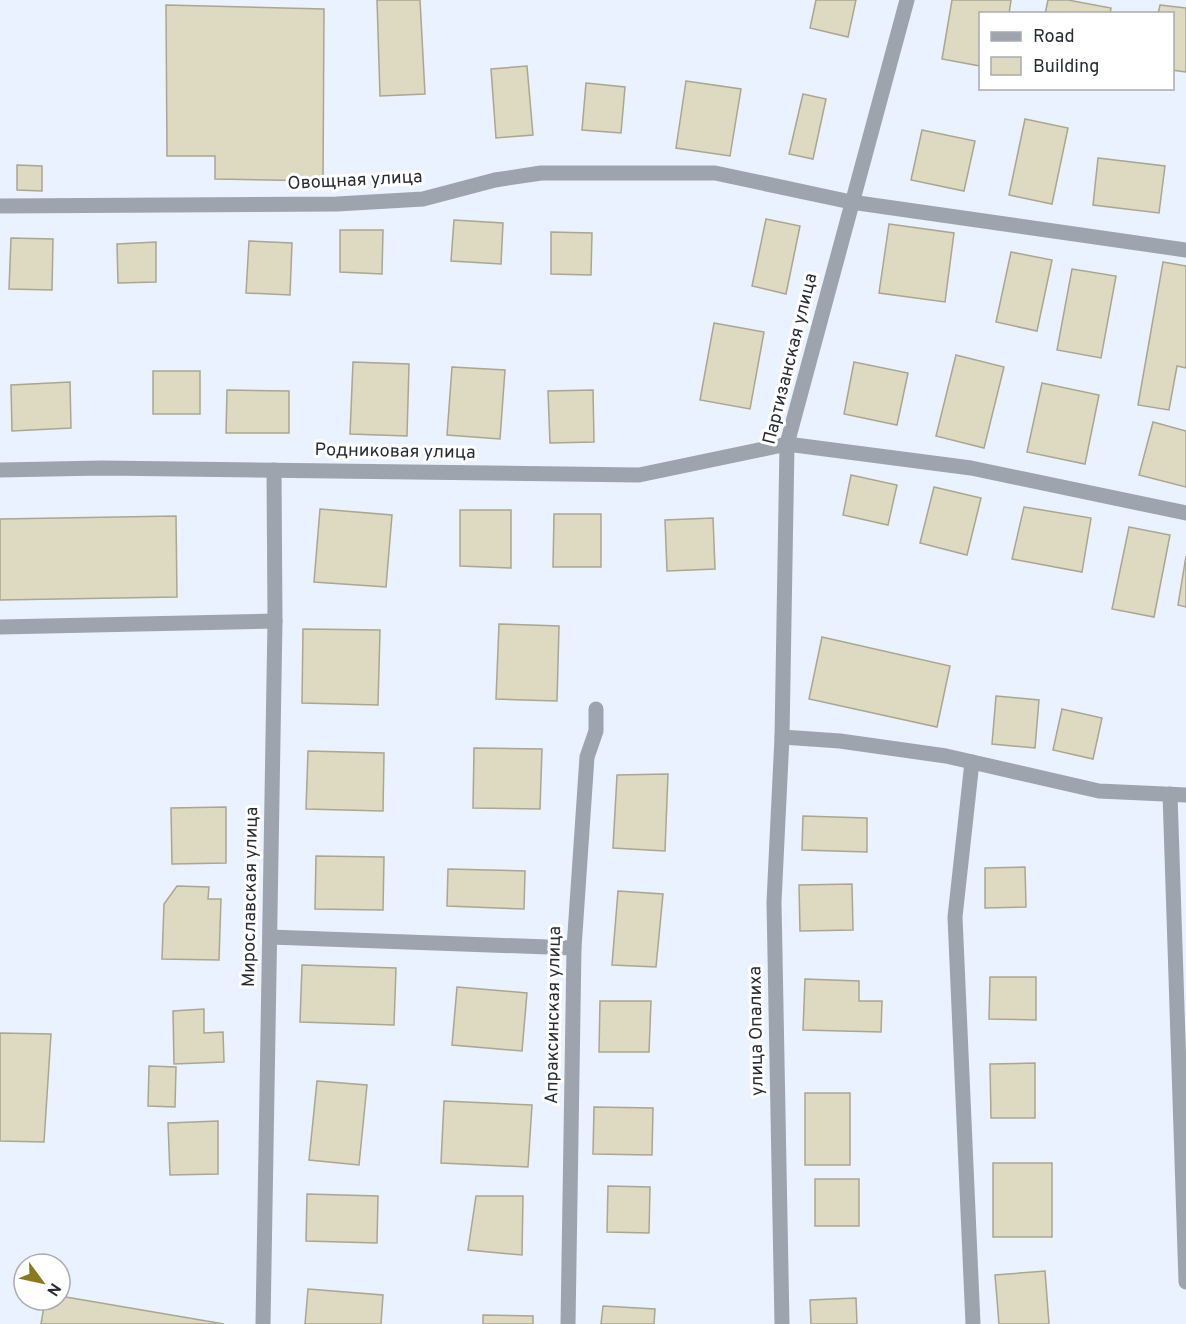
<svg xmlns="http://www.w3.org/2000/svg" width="1186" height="1324" viewBox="0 0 1186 1324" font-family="Overpass,sans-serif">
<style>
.building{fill:#ded9c1;stroke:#aaa68f;stroke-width:1.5}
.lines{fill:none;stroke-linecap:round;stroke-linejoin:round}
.lane{stroke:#9ea4ad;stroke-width:15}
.street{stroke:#9ea4ad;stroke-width:15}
.labels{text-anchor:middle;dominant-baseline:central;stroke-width:6;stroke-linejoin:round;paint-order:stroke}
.street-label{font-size:18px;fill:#272c34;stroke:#fff}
</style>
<rect width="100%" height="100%" fill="#e9f2fe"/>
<g class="building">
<polygon points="377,0 420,0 425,94 380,96"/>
<polygon points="816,0 856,0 848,37 810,28"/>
<polygon points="952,0 1011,0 1009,14 980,14 980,66 942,59"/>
<polygon points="1048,0 1068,0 1111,8 1110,14 1045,14"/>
<polygon points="166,5 324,9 323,181 215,179 215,156 167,156"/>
<polygon points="1160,5 1186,8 1186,72 1172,70 1172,14 1158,14"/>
<polygon points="527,66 533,135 496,138 491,69"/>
<polygon points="686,81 741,89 730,156 676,148"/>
<polygon points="586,83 625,87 621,133 582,130"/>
<polygon points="803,94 826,99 813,159 789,154"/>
<polygon points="1025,119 1068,128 1052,204 1009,195"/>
<polygon points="922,130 975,141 964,191 911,180"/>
<polygon points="1098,158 1165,166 1159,213 1093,205"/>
<polygon points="17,165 42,166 42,191 17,190"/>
<polygon points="766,219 800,226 786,294 752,286"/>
<polygon points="454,220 503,223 501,264 451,261"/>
<polygon points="889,224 954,233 945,302 879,293"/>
<polygon points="340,230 383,230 382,274 340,272"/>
<polygon points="551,232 592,233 591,275 551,274"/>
<polygon points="11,238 53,239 52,290 9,289"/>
<polygon points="249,241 292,243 290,295 246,293"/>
<polygon points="156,242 156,282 118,283 117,244"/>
<polygon points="1011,252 1052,260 1037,331 996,322"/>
<polygon points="1163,262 1186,266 1186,368 1177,366 1169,410 1138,405"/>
<polygon points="1072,269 1116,276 1101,358 1057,350"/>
<polygon points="714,323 764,332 750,409 700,400"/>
<polygon points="956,355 1004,367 984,448 936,436"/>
<polygon points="353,362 409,364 407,436 350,434"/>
<polygon points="854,362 908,373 897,425 844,414"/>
<polygon points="452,367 505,370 500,439 447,435"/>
<rect x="153" y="371" width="47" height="43"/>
<polygon points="70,382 71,428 12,431 11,385"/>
<polygon points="1042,383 1099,395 1085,464 1027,452"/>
<polygon points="227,390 289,391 289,433 226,433"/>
<polygon points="593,390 594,442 550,443 548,391"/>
<polygon points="1153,422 1186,431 1186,487 1139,475"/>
<polygon points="851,475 897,485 888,525 843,515"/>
<polygon points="934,487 981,498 967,555 920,543"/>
<polygon points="1024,507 1091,518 1082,572 1012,559"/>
<polygon points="320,509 392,515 386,587 314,582"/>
<polygon points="460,510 511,510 511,568 460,566"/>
<polygon points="554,514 601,514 601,567 553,567"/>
<polygon points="176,516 177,597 0,600 0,519"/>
<polygon points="713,518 715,569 667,571 665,520"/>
<polygon points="1129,527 1170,535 1154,617 1112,609"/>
<polygon points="1186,556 1186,607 1178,605"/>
<polygon points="499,624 559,626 557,701 496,699"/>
<polygon points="303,629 380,630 378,705 302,703"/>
<polygon points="822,637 950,666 937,727 809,699"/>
<polygon points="996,696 1039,700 1035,748 992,744"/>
<polygon points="1062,709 1102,718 1093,759 1053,750"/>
<polygon points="474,748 542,749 540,809 473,808"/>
<polygon points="308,751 384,753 383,811 306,809"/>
<polygon points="668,774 665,851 613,848 617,775"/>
<polygon points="226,807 226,863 172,864 171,808"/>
<polygon points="803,816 867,818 867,852 802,850"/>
<polygon points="316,856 384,857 383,910 315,909"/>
<polygon points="1025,867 1026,907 985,908 985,868"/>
<polygon points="448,869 525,871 524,909 447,906"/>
<polygon points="852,884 853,930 800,931 799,885"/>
<polygon points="177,886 209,887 208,899 221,899 219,960 162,959 164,904"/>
<polygon points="618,891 663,894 656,967 612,965"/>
<polygon points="302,965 396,968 394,1025 300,1022"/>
<polygon points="990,977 1036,977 1036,1020 989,1019"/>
<polygon points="805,979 859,981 859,1001 882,1001 881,1032 803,1030"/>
<polygon points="457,987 527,993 522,1051 452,1045"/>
<polygon points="600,1001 651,1001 649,1052 599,1052"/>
<polygon points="204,1009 204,1033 223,1032 224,1062 174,1064 173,1011"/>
<polygon points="0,1033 51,1034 44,1142 0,1141"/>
<polygon points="1035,1063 1035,1118 991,1118 990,1064"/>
<polygon points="149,1066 176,1067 175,1107 148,1106"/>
<polygon points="317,1081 367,1085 359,1165 309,1160"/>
<rect x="805" y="1093" width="45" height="72"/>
<polygon points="444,1101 532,1105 528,1167 441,1163"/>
<polygon points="594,1107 653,1108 652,1155 593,1154"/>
<polygon points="218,1121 218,1174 170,1175 168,1123"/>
<rect x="993" y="1163" width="59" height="74"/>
<rect x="815" y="1179" width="44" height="47"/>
<polygon points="608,1186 650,1187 649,1233 607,1232"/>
<polygon points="307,1194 378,1196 377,1243 306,1241"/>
<polygon points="476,1196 523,1196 522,1255 468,1250"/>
<polygon points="1045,1271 1049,1324 999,1324 995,1275"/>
<polygon points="308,1289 383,1295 381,1324 305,1324"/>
<polygon points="60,1296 224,1324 41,1324 45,1300 60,1300"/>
<polygon points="856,1298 857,1324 811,1324 810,1300"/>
<polygon points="603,1306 655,1309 654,1324 601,1324"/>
<polygon points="483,1315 533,1316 533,1324 483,1324"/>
</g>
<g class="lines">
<g class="lane">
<polyline points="0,627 275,621"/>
<polyline points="972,762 955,917 973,1324"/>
<polyline points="1170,794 1186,1282"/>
</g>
<g class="street">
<polyline points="0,206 337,204 423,199 495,180 541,173 715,173 851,202 1186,250"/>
<polyline points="0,470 102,468 639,475 787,444 971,468 1186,513"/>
<polyline points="782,737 840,741 946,756 1099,791 1186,795"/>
<polyline points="270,937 574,948"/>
<polyline points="263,1324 275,621 274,470"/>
<polyline points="568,1324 574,948 587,757 596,731 596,709"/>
<polyline points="782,1324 774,902 782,737 787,444 907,0"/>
</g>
</g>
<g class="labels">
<g class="street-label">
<text transform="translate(355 181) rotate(-3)">Овощная улица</text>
<text transform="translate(791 359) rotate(-76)">Партизанская улица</text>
<text transform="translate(395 452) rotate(1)">Родниковая улица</text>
<text transform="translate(251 897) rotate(-89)">Мирославская улица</text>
<text transform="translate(554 1015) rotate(-89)">Апраксинская улица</text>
<text transform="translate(757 1031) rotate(-91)">улица Опалиха</text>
</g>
</g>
<rect x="979" y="12" width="195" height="78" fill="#ffffff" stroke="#a9abae" stroke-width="1.5"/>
<rect x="991" y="32" width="30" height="9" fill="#9ea4ad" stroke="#a9abae" stroke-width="1.5"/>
<text x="1033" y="42" font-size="18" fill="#272c34">Road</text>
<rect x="991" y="57" width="30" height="18" fill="#ded9c1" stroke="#a9abae" stroke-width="1.5"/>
<text x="1033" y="72" font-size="18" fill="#272c34">Building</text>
<g transform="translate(42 1282) rotate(123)"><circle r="28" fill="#ffffff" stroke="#a9abae" stroke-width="1.5"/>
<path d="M0-4.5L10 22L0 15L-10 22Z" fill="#8a791e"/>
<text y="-9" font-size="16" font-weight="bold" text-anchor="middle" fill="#272c34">N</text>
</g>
</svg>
